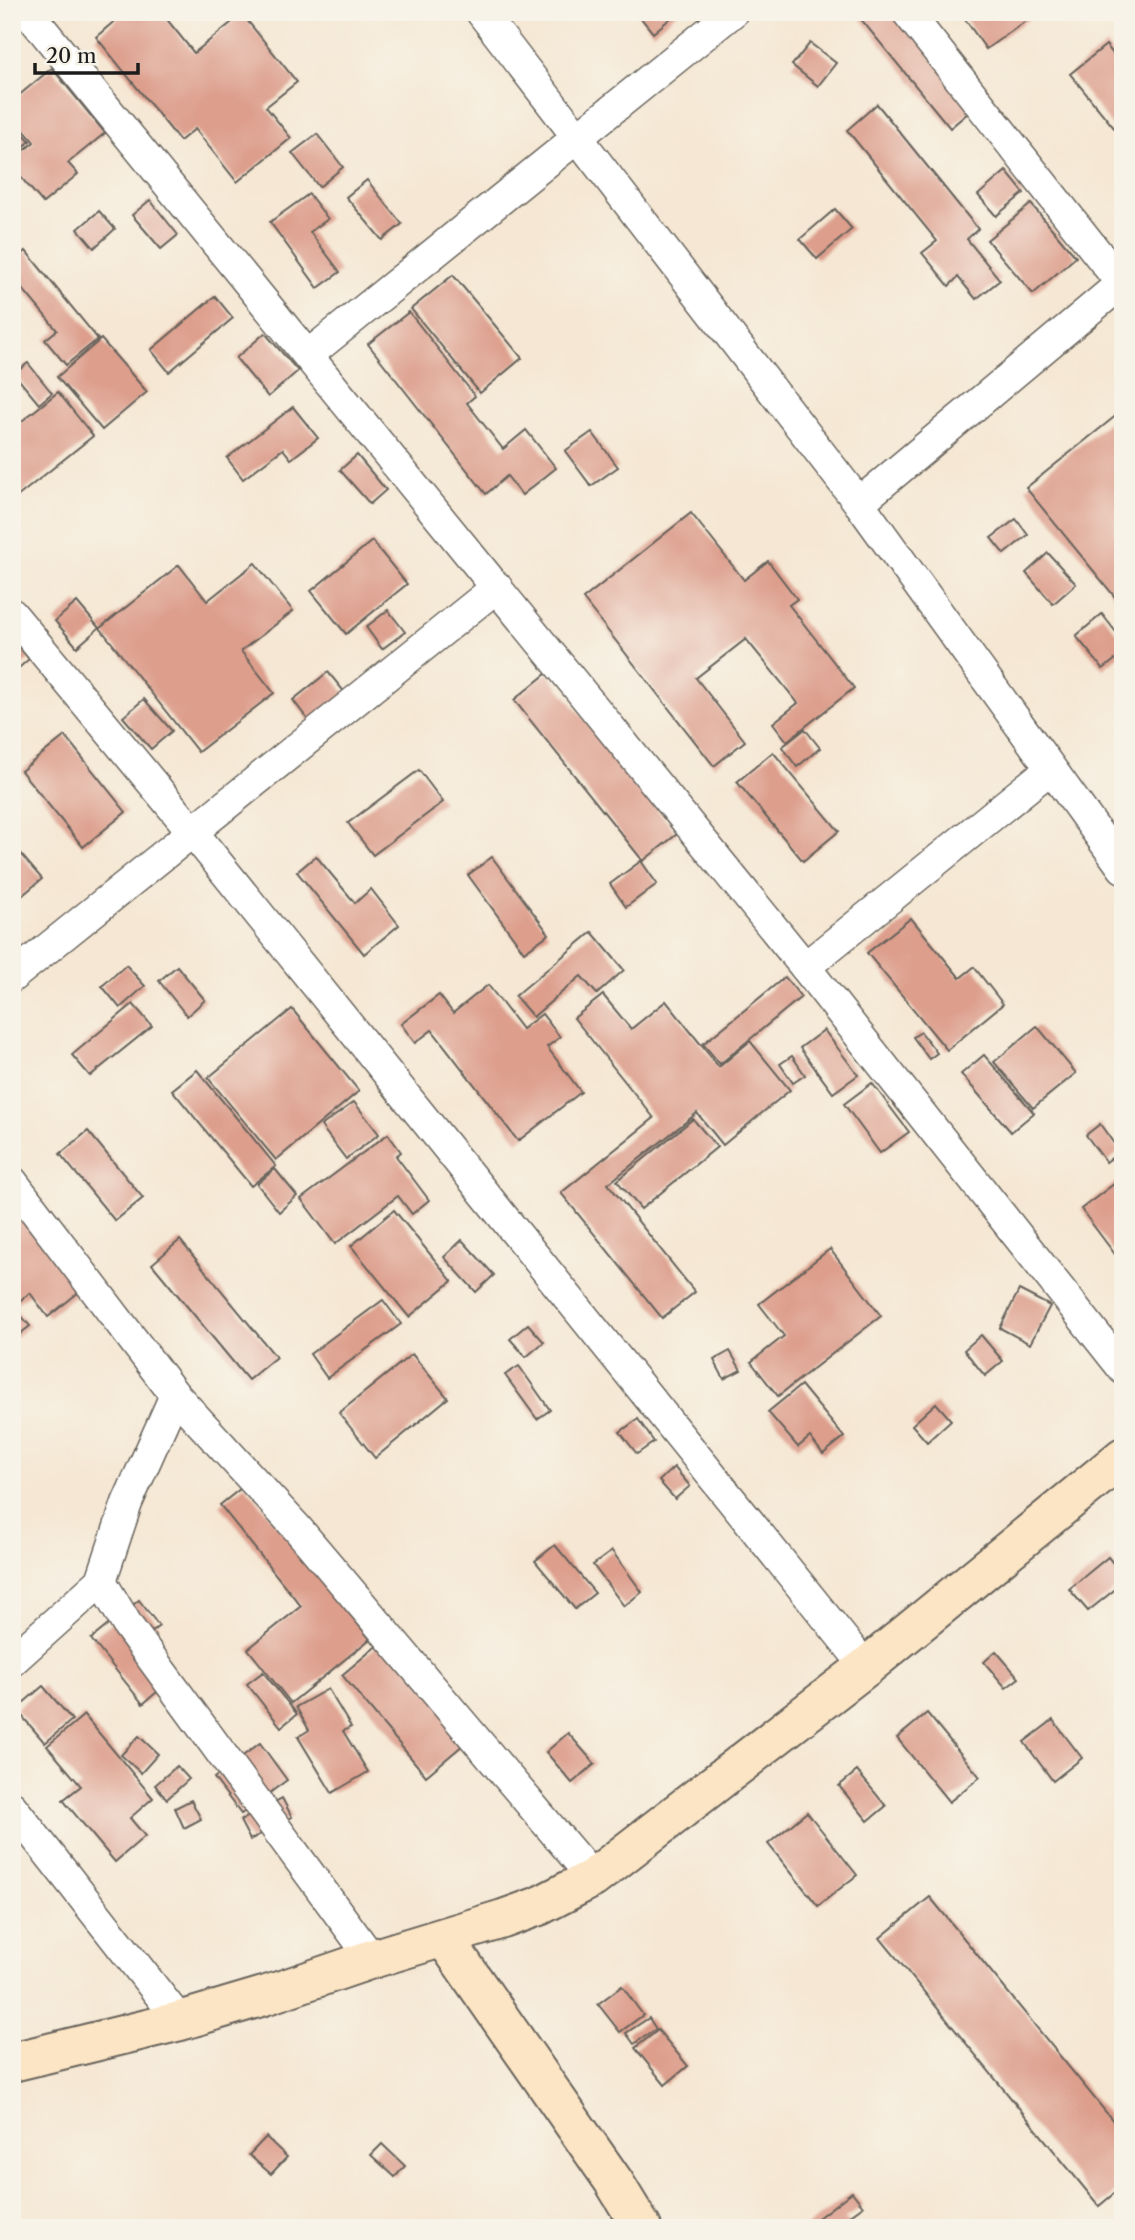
<svg xmlns="http://www.w3.org/2000/svg" width="1135" height="2240" viewBox="0 0 1135 2240" font-family="'Libre Caslon Text',serif">
<style>
.building{fill:#dd9e8c}
.lines{fill:none;stroke-linecap:round;stroke-linejoin:round}
.street-casing{stroke:#68635c;stroke-width:33}
.secondary-casing{stroke:#68635c;stroke-width:42}
.street{stroke:#fff;stroke-width:30}
.secondary{stroke:#fce5c4;stroke-width:38}
</style>
<rect width="100%" height="100%" fill="#f7f3e8"/>
<filter id="ink" filterUnits="userSpaceOnUse"><feTurbulence type="fractalNoise" baseFrequency=".0143" numOctaves="2"/><feDisplacementMap in="SourceGraphic" scale="14" xChannelSelector="R" yChannelSelector="G"/><feConvolveMatrix kernelMatrix="1 2 1 2 8 2 1 2 1" color-interpolation-filters="sRGB"/></filter>
<filter id="wash" filterUnits="userSpaceOnUse"><feTurbulence type="fractalNoise" baseFrequency=".00686" numOctaves="4" result="noise"/><feDisplacementMap in="SourceGraphic" scale="28" xChannelSelector="R" yChannelSelector="G"/><feGaussianBlur stdDeviation="1.57" result="paint"/><feColorMatrix in="noise" values="0 0 0 0 0 0 0 0 0 0 0 0 0 0 0 0 0 1.4 0 .05"/><feComposite in="paint" operator="in"/></filter>
<g filter="url(#wash)">
<rect width="100%" height="100%" fill="#f5e7d3"/>
<g id="blocks">
<g class="building">
<polygon points="125,12 161,12 194,53 242,14 297,82 266,107 291,138 237,182 195,129 180,141 96,37"/>
<polygon points="636,12 678,12 653,33"/>
<polygon points="855,12 897,12 975,107 950,128"/>
<polygon points="960,12 1035,12 1036,14 986,49"/>
<polygon points="810,43 836,63 818,86 792,65"/>
<polygon points="1106,45 1123,66 1123,139 1070,74"/>
<polygon points="52,68 105,133 68,163 78,174 43,203 12,167 12,160 34,142 12,116 12,101"/>
<polygon points="877,104 978,229 967,239 1000,280 976,299 958,277 949,286 922,253 937,241 847,130"/>
<polygon points="12,121 30,141 14,156 12,154"/>
<polygon points="317,134 343,167 319,187 292,153"/>
<polygon points="1006,171 1024,193 996,216 978,195"/>
<polygon points="367,180 402,224 382,240 346,197"/>
<polygon points="309,194 328,219 310,232 340,272 318,288 270,222"/>
<polygon points="150,200 178,235 161,249 132,215"/>
<polygon points="1031,204 1076,257 1033,294 987,240"/>
<polygon points="835,209 852,229 817,259 800,239"/>
<polygon points="99,211 115,229 94,248 78,229"/>
<polygon points="26,251 98,339 66,365 45,340 57,330 12,276 12,262"/>
<polygon points="453,275 522,358 480,393 411,309"/>
<polygon points="215,296 233,318 169,372 151,350"/>
<polygon points="409,312 475,396 467,403 503,449 526,430 556,468 522,495 507,476 486,494 368,344"/>
<polygon points="265,333 298,371 268,397 236,358"/>
<polygon points="101,339 147,392 102,430 57,377"/>
<polygon points="28,363 52,393 39,404 14,374"/>
<polygon points="58,392 93,436 12,501 12,429"/>
<polygon points="293,407 318,438 291,459 283,449 243,479 227,458"/>
<polygon points="1123,410 1123,607 1026,488"/>
<polygon points="592,432 618,467 591,486 565,451"/>
<polygon points="357,455 386,490 370,504 340,470"/>
<polygon points="691,513 744,580 768,561 797,599 789,605 854,688 787,741 773,723 798,703 746,639 696,678 745,741 714,766 583,599"/>
<polygon points="1016,519 1028,535 1004,554 991,538"/>
<polygon points="372,541 407,584 346,634 311,591"/>
<polygon points="1048,553 1076,584 1053,604 1026,573"/>
<polygon points="255,563 293,611 241,651 274,693 198,752 100,628 179,565 207,601"/>
<polygon points="77,602 99,628 77,647 55,621"/>
<polygon points="388,610 405,632 382,649 366,627"/>
<polygon points="1102,614 1116,632 1123,626 1123,657 1121,655 1103,669 1076,636"/>
<polygon points="12,639 29,659 12,674"/>
<polygon points="328,672 347,695 311,724 293,700"/>
<polygon points="547,673 677,834 643,861 514,700"/>
<polygon points="144,699 172,731 151,749 123,717"/>
<polygon points="805,729 820,748 797,767 782,747"/>
<polygon points="65,736 126,812 83,847 21,771"/>
<polygon points="773,752 839,831 803,861 737,782"/>
<polygon points="419,770 443,802 373,855 348,823"/>
<polygon points="12,844 42,879 12,904"/>
<polygon points="316,856 355,903 371,889 399,925 364,954 297,872"/>
<polygon points="492,857 549,934 524,952 468,875"/>
<polygon points="641,861 657,884 626,907 610,884"/>
<polygon points="911,918 960,978 974,967 1003,1004 947,1050 867,953"/>
<polygon points="592,932 624,970 597,994 581,976 533,1017 515,996"/>
<polygon points="126,965 145,986 120,1008 102,986"/>
<polygon points="177,966 205,1000 187,1016 159,981"/>
<polygon points="785,977 801,997 720,1064 703,1044"/>
<polygon points="488,985 522,1029 542,1014 560,1037 547,1047 581,1092 518,1141 432,1030 415,1043 401,1024 439,995 453,1013"/>
<polygon points="603,995 631,1029 666,1001 719,1067 750,1041 790,1090 723,1145 697,1113 608,1184 695,1292 662,1318 561,1193 654,1118 574,1018"/>
<polygon points="133,1004 152,1026 90,1076 72,1055"/>
<polygon points="292,1009 359,1091 276,1160 208,1078"/>
<polygon points="1037,1026 1076,1073 1033,1108 994,1062"/>
<polygon points="824,1030 858,1075 833,1093 800,1048"/>
<polygon points="921,1032 937,1053 929,1059 913,1037"/>
<polygon points="984,1055 1034,1113 1011,1132 961,1074"/>
<polygon points="792,1056 805,1075 793,1083 780,1064"/>
<polygon points="197,1070 276,1166 251,1186 172,1090"/>
<polygon points="872,1083 909,1132 880,1153 844,1104"/>
<polygon points="354,1102 379,1134 346,1159 321,1126"/>
<polygon points="693,1119 717,1147 641,1209 617,1181"/>
<polygon points="1100,1124 1120,1152 1106,1162 1086,1135"/>
<polygon points="88,1131 143,1198 115,1221 60,1154"/>
<polygon points="388,1134 401,1152 396,1156 429,1200 412,1214 398,1196 335,1244 301,1199"/>
<polygon points="275,1169 297,1196 279,1212 257,1184"/>
<polygon points="1123,1177 1123,1265 1081,1209"/>
<polygon points="12,1184 90,1283 48,1317 30,1293 13,1306 30,1326 12,1340"/>
<polygon points="394,1210 452,1281 409,1317 351,1246"/>
<polygon points="180,1240 276,1357 248,1380 152,1264"/>
<polygon points="462,1240 494,1275 476,1292 444,1257"/>
<polygon points="830,1249 881,1316 778,1396 751,1362 784,1336 759,1304"/>
<polygon points="1019,1290 1050,1306 1030,1344 1000,1328"/>
<polygon points="383,1300 401,1324 327,1378 310,1354"/>
<polygon points="528,1324 544,1342 526,1357 510,1339"/>
<polygon points="981,1335 1003,1361 985,1376 964,1350"/>
<polygon points="730,1351 741,1370 724,1379 714,1360"/>
<polygon points="412,1354 448,1398 375,1458 339,1413"/>
<polygon points="519,1366 550,1410 537,1419 505,1375"/>
<polygon points="801,1385 844,1437 823,1454 810,1437 798,1447 768,1412"/>
<polygon points="936,1403 951,1420 927,1442 912,1425"/>
<polygon points="638,1419 654,1442 637,1454 620,1432"/>
<polygon points="674,1467 690,1486 675,1499 659,1481"/>
<polygon points="245,1485 370,1639 291,1703 248,1649 301,1606 220,1505"/>
<polygon points="555,1545 595,1593 575,1609 535,1561"/>
<polygon points="612,1551 642,1592 624,1606 593,1565"/>
<polygon points="1108,1557 1123,1575 1123,1583 1088,1611 1069,1589"/>
<polygon points="139,1600 159,1626 133,1647 165,1685 143,1704 91,1639"/>
<polygon points="386,1638 470,1739 426,1776 342,1675"/>
<polygon points="996,1651 1019,1678 1006,1688 984,1662"/>
<polygon points="263,1672 297,1714 281,1727 247,1684"/>
<polygon points="43,1686 72,1720 45,1743 16,1709"/>
<polygon points="328,1689 351,1727 343,1731 368,1772 332,1793 298,1737 309,1730 296,1707"/>
<polygon points="927,1713 980,1777 949,1802 897,1738"/>
<polygon points="84,1715 153,1798 130,1818 145,1836 115,1862 63,1800 81,1786 47,1746"/>
<polygon points="1053,1720 1082,1758 1053,1781 1024,1742"/>
<polygon points="568,1733 595,1764 572,1783 546,1752"/>
<polygon points="139,1736 158,1754 141,1773 121,1755"/>
<polygon points="260,1743 287,1780 241,1814 214,1778"/>
<polygon points="177,1766 189,1779 167,1799 155,1785"/>
<polygon points="857,1771 886,1806 868,1821 839,1786"/>
<polygon points="282,1798 292,1817 250,1840 240,1821"/>
<polygon points="191,1800 201,1819 184,1828 175,1808"/>
<polygon points="807,1812 857,1875 818,1906 768,1844"/>
<polygon points="930,1897 1123,2133 1123,2186 1099,2206 880,1938"/>
<polygon points="622,1986 643,2015 620,2032 598,2004"/>
<polygon points="649,2018 656,2029 634,2044 626,2033"/>
<polygon points="658,2030 688,2066 665,2085 635,2048"/>
<polygon points="266,2137 287,2157 271,2174 249,2155"/>
<polygon points="382,2144 405,2166 395,2177 371,2155"/>
<polygon points="852,2192 863,2206 845,2219 852,2228 805,2228"/>
</g>
</g>
</g>
<g filter="url(#ink)">
<use href="#blocks" fill-opacity="0" stroke="#68635c" stroke-width="2"/>
<g class="lines">
<g class="street-casing">
<g id="street">
<polyline points="28,12 805,967 1123,1369"/>
<polyline points="481,12 859,503 1123,868"/>
<polyline points="907,12 1121,283"/>
<polyline points="308,355 733,12"/>
<polyline points="859,503 1123,282"/>
<polyline points="12,614 192,831 866,1667"/>
<polyline points="805,967 1050,769"/>
<polyline points="12,977 497,587"/>
<polyline points="12,1181 175,1395 297,1528 593,1878"/>
<polyline points="101,1581 128,1626 372,1959"/>
<polyline points="12,1661 101,1581 127,1503 175,1395"/>
<polyline points="12,1807 180,2021"/>
</g>
</g>
<g class="secondary-casing">
<g id="secondary">
<polyline points="445,1939 614,2182 642,2228"/>
<polyline points="12,2062 180,2021 264,1996 372,1959 503,1919 539,1906 593,1878 866,1667 1123,1457"/>
</g>
</g>
<use href="#street" class="street"/>
<use href="#secondary" class="secondary"/>
</g>
</g>
<rect width="1135" height="2240" fill="none" stroke="#f7f3e8" stroke-width="42"/>
<path d="M35 63v10h103v-10" fill="none" stroke="#1c1c1c" stroke-width="3.5"/>
<text x="46" y="63" font-size="21" fill="#1c1c1c" stroke="#f7f3e8" stroke-width="5" paint-order="stroke">20 m</text>
</svg>
